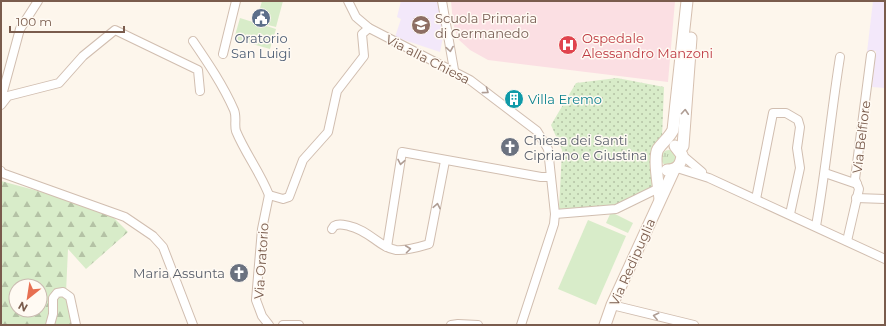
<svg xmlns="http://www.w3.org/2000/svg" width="886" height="326" viewBox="0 0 886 326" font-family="Montserrat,sans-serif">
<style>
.education{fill:#f3e8fa}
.medical{fill:#fbdfe3}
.grass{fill:url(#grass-tufts)}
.forest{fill:url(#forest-firs);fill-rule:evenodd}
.park{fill:url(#park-dots)}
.pitch{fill:#d8ecc9}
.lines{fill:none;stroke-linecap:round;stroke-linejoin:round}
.street-casing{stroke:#d1beb0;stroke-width:10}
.secondary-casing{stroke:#d6c0b0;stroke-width:13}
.street{stroke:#fff;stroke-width:8}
.secondary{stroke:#fff;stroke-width:11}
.oneway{stroke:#af9d94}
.labels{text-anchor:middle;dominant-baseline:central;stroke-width:3;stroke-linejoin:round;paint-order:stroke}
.education-label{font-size:13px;fill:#785e54;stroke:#fffaf3;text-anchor:start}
.service-label{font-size:13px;fill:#4e5e75;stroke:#fffaf3}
.health-label{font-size:13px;fill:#be3a42;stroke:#fffaf3;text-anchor:start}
.street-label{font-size:13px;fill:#7a5c4d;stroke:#fffaf3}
.culture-label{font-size:13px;fill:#0d838f;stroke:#fffaf3;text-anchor:start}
.worship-label{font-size:13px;fill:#5b616d;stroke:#fffaf3;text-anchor:start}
</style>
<defs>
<pattern id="grass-tufts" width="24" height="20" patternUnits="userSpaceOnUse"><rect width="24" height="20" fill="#d8ecc9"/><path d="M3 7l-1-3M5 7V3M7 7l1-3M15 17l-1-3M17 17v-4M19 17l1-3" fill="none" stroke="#b4c2a5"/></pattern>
<pattern id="forest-firs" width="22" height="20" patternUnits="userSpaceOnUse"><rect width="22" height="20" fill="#d8ecc9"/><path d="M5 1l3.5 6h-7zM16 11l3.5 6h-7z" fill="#b4c2a5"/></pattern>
<pattern id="park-dots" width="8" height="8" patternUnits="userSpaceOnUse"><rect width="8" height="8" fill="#d8ecc9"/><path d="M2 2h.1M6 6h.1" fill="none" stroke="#b4c2a5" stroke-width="1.8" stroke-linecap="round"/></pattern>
</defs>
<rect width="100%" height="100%" fill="#fdf6ec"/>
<g class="education">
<polygon points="401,1 439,1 444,32 440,52 395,37 401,19 397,17"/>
<polygon points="873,1 885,1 885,88 872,87 876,51 867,52"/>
</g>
<polygon class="medical" points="451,1 675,1 668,82 488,60 470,50 458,39 453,23"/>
<circle class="grass" cx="669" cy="158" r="8"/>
<path class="forest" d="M1 181 79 202 108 212 128 232 86 269 68 249 66 293 78 325H1ZM16 286H40V310H16Z"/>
<polygon class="park" points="617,78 664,87 662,138 654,186 615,205 559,209 562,150 551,125 576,83"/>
<g class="pitch">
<polygon points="262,1 283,1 276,27 256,22"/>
<polygon points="240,18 276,29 270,49 234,39"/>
<polygon points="611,212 633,223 628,233 606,223"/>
<polygon points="588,220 626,236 596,305 558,289"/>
</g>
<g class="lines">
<g class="street-casing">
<g id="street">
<polyline points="348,1 356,17 369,28 470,80 537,131 548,149 555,214 554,224 521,325"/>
<polyline points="442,1 454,70"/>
<path d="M193 41C208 63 223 85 234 110 237 117 234 125 236 131 245 153 260 172 269 195"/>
<polyline points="223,54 236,1"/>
<polyline points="1,99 20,29 38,1"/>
<polyline points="1,105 8,96 59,83 83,56 115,30 198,70 200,91"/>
<polyline points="682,155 702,172"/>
<polyline points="677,168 709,178 885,259"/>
<polyline points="1,171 2,173 125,217 153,236 163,247 193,325"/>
<polyline points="825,173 857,184"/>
<polyline points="269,195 283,199 289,197 303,160 328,132 337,91 364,56 362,34 369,28"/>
<polyline points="269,195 262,229 256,300 262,316 269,325"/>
<polyline points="856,198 885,199"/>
<polyline points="756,199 773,113 786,113 798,120 800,127 797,148 800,168 790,214"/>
<polyline points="555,214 616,209 659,188"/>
<path d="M816 226C826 170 831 113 840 57"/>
<path d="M332 229 334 226C339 223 344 225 349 226 369 230 380 248 396 250 406 251 419 247 429 244L445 161"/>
<polyline points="847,241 859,189 855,179 871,55"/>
<polyline points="387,247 402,152 541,177 550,177"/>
<polyline points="612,305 694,325"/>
<polyline points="50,325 53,314 53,298 57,293 63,292 70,297 76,325"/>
<polyline points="283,325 299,325"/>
<polyline points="451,325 458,324 478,325"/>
</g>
</g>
<g class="secondary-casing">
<g id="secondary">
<polyline points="680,150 683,146 691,38"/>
<path d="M667 170C677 170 681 165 682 155L675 146"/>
<path d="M660 199C659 189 653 157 658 149 663 142 669 138 673 130L687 1"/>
<polyline points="605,325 612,305 674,170"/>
</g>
</g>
<use href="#street" class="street"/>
<use href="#secondary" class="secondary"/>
</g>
<defs><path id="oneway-chevron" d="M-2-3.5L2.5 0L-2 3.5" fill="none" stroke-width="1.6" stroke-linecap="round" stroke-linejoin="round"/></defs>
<g class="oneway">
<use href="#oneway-chevron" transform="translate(450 49) rotate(81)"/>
<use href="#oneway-chevron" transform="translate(486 91) rotate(36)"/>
<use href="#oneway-chevron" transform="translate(685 112) rotate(-86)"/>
<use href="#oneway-chevron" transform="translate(401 162) rotate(101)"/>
<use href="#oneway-chevron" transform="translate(437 206) rotate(-79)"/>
<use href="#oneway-chevron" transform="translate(408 249) rotate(-7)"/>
<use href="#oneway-chevron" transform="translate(656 316) rotate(-167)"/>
</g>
<defs>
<g id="civic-disc" transform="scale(1)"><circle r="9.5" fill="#5c6f8a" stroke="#fffaf3"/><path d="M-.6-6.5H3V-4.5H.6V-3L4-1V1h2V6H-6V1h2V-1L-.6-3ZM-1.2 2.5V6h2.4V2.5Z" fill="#fff"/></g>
<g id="school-disc" transform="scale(1)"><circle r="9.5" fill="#8d6e63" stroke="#fffaf3"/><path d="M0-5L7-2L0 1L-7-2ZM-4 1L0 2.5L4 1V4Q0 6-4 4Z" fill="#fff"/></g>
<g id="hospital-disc" transform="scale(1)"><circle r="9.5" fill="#e0444e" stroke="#fffaf3"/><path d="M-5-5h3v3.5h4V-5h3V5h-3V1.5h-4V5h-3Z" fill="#fff"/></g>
<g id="building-disc" transform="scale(1)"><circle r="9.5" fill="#0f9aa8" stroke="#fffaf3"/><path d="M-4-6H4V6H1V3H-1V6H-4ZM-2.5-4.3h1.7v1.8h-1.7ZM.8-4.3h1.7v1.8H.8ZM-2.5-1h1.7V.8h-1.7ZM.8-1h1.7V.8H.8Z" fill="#fff"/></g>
<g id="church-disc" transform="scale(1)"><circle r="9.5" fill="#6b7280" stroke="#fffaf3"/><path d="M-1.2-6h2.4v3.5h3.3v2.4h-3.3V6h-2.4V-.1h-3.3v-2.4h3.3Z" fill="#fff"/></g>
</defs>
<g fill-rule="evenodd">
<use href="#civic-disc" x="261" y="18"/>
<use href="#school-disc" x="421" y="25"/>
<use href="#hospital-disc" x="568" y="45"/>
<use href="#building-disc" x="514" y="99"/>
<use href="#church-disc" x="510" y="147"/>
<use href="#church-disc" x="239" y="273"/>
</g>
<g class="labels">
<g class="education-label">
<text x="435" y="18">Scuola Primaria<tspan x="435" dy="15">di Germanedo</tspan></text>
</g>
<g class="service-label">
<text x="261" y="38">Oratorio<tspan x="261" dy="15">San Luigi</tspan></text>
</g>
<g class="health-label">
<text x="582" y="38">Ospedale<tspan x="582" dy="15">Alessandro Manzoni</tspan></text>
</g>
<g class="street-label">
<text transform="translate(428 59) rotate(27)">Via alla Chiesa</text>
<text transform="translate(861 137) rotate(-83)">Via Belfiore</text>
<text transform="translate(261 261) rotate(-86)">Via Oratorio</text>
<text transform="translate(632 262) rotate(-66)">Via Redipuglia</text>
</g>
<g class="culture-label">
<text x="528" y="99">Villa Eremo</text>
</g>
<g class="worship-label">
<text x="524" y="140">Chiesa dei Santi<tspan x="524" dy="15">Cipriano e Giustina</tspan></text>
<text x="225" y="273" text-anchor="end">Maria Assunta</text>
</g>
</g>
<rect width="886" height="326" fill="none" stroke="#7a5c4d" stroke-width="4"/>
<g transform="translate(28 298) rotate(210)"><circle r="19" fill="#fffaf3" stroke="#cabbb1"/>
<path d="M0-3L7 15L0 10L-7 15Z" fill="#e76f51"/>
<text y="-6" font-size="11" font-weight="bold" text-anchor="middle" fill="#7a5c4d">N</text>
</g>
<path d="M10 26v6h114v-6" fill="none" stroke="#7a5c4d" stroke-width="2"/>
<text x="16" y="26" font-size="12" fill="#7a5c4d" stroke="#fffaf3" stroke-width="3" paint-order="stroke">100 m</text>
</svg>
